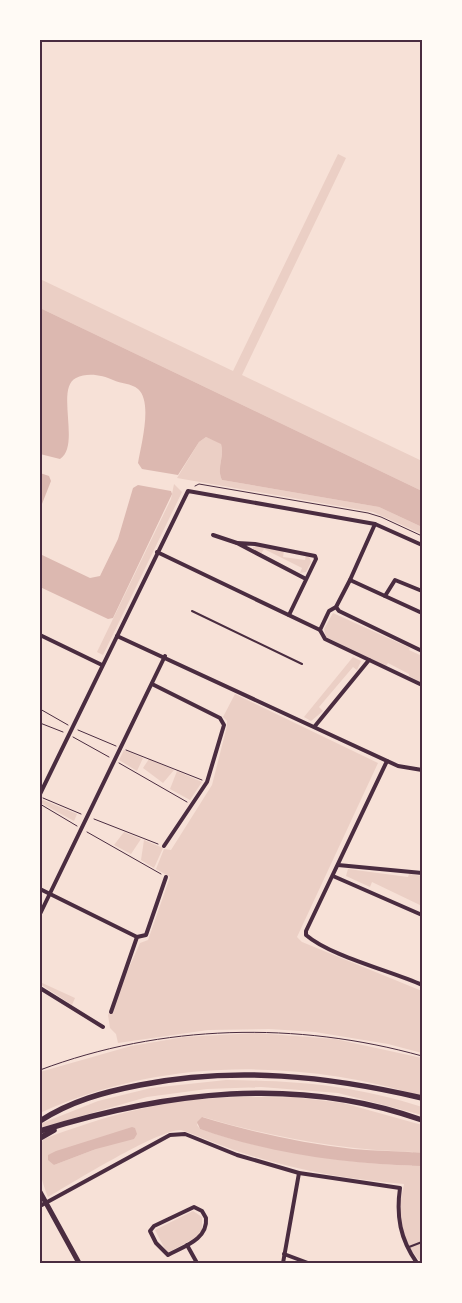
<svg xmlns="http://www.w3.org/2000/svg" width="462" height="1303" viewBox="0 0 462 1303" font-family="'PT Sans',sans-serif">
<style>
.green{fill:#ebcfc5;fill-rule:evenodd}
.water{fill:#dcb8b0}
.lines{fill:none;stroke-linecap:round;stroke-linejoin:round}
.path{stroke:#4a2c40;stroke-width:1}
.service{stroke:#4a2c40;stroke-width:2}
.minor{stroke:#4a2c40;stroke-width:4}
.tertiary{stroke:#4a2c40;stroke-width:5}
.secondary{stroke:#4a2c40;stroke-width:5.5}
.neatline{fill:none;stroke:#4a2c40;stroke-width:2}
</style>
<rect width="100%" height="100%" fill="#f7e1d7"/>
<g class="green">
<polygon points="338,154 346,158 242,375 422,461 422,491 40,308 40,279 233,371"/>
<path d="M206 437 221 443C225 456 216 468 222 480L379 507 422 527V534L373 512 177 478 199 442Z"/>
<polygon points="174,484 182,492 103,655 97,652 171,499"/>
<polygon points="256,546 284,551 283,557 305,560 306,555 309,556 311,562 306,572 300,573 302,568 264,549 261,554 253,550 253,547"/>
<polygon points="333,613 410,648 409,650 422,656 422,683 409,676 409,674 388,663 386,666 326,637 324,629"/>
<polygon points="353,657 361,661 357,670 353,667 319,707 323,711 311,721 304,717"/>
<polygon points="235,694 378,763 297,937 302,942 422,991 422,1053 388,1044 315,1032 269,1029 208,1030 118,1043 116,1034 110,1028 108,1015 140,943 148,940 170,877 156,869 164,849 171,850 212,785 227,726 227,721 223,717"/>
<polygon points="124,750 143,758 137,771 119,760"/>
<polygon points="149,759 174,770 163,783 143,768"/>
<polygon points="177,771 202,782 190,800 170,789"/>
<polygon points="43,800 77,814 74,821 41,803"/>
<polygon points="124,832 141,839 131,854 114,845"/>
<polygon points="144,840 163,848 154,868 141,860"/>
<polygon points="348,869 408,877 409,874 422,876 422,906 372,882 370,887 346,876"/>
<polygon points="40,982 75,998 72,1005 40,984"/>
<path d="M256 1033 335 1039 422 1058V1096C297 1058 160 1058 40 1113V1072L131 1046 184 1037Z"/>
<path d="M226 1080C299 1081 352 1085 422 1107V1115L338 1093 261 1087 207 1089 147 1097 40 1128V1124L98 1101 151 1088Z"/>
<path d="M293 1097 343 1103 422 1125V1263C408 1249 399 1229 399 1208 400 1200 403 1192 404 1184 352 1180 299 1171 249 1155 226 1148 204 1138 181 1130 157 1130 74 1182 48 1197 42 1183 33 1152 44 1139 99 1118 157 1101 217 1098 242 1096 268 1098 293 1097ZM203 1117C271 1137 341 1150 413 1152L412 1166C340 1162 268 1152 200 1129L197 1125ZM96 1149 54 1165 48 1155Z"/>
<polygon points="193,1211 202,1217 202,1231 197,1237 167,1253 155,1230"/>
</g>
<g class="water">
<path d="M40 308 422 491V527L379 507 222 480C216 468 225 456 221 444L206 437 199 442 178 475 142 469 138 463C141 445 153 402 138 389 131 383 121 384 113 380 103 375 87 372 76 378 55 388 81 446 60 459L40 454Z"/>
<polygon points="40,473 49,476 51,481 40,509"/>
<polygon points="138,485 171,491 172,494 113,618 108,619 40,587 40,554 90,578 100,576 118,539 133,488"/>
<path d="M202 1117C251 1132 302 1143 353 1149 376 1151 399 1151 422 1153V1166C347 1164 271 1154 200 1129L197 1122Z"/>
<polygon points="132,1127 135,1128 137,1134 134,1139 96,1149 54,1165 48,1160 48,1155 56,1151"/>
</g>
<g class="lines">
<g class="path">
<polyline points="195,486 199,484 368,513 381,517 422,536"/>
<polyline points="40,709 68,725"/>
<polyline points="40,723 63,732"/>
<polyline points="78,730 116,746"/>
<polyline points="73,737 109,757"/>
<polyline points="126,750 202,780"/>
<polyline points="119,763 187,802"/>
<polyline points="43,798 81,814"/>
<polyline points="40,804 77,826"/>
<polyline points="94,819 158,844"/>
<polyline points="87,832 161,874"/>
<path d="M40 1070C162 1024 297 1021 422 1056"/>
</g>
<g class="service">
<polyline points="192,611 302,664"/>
<polyline points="409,1247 422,1242"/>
</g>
<g class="minor">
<polyline points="213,535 237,543"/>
<polyline points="157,552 320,630 325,639 422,685"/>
<polyline points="350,580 422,613"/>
<polyline points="385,596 395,580 422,591"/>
<polyline points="336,607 339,611 422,651"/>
<polyline points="289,615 316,559 315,556 255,544 237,543 306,579"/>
<polyline points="320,630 329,611 336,607 350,580 375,524"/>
<polyline points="40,635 102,665"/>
<polyline points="117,636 398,766 422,770"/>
<polyline points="152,684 220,718 224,725 207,782 164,846"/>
<polyline points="315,726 369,660"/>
<path d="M387 761 306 931V935C330 956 391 971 422 985"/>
<polyline points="40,794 188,491 375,524 422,545"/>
<polyline points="338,865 422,873"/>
<polyline points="333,876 422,915"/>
<polyline points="40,889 137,937"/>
<polyline points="40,914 165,656"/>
<polyline points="40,988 103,1027"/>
<polyline points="111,1012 137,937 146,935 166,877"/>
<path d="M40 1206 170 1135 185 1134 237 1155 299 1173 400 1188C396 1216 400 1239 417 1263"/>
<path d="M194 1207 202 1211 206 1218C208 1239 185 1246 168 1255L156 1243 150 1231 154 1226Z"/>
<polyline points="187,1245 197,1263"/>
<polyline points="284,1254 308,1263"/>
<polyline points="283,1263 299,1173"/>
</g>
<polyline class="tertiary" points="40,1192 79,1263"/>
<g class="secondary">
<path d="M40 1121C71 1101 104 1092 140 1085 235 1066 328 1076 422 1098"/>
<path d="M40 1131C165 1092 296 1075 422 1120"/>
<polyline points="40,1138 54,1130"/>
</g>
</g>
<rect width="462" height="1303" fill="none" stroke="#fffaf5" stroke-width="82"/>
<rect x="41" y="41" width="380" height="1221" class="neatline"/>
</svg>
